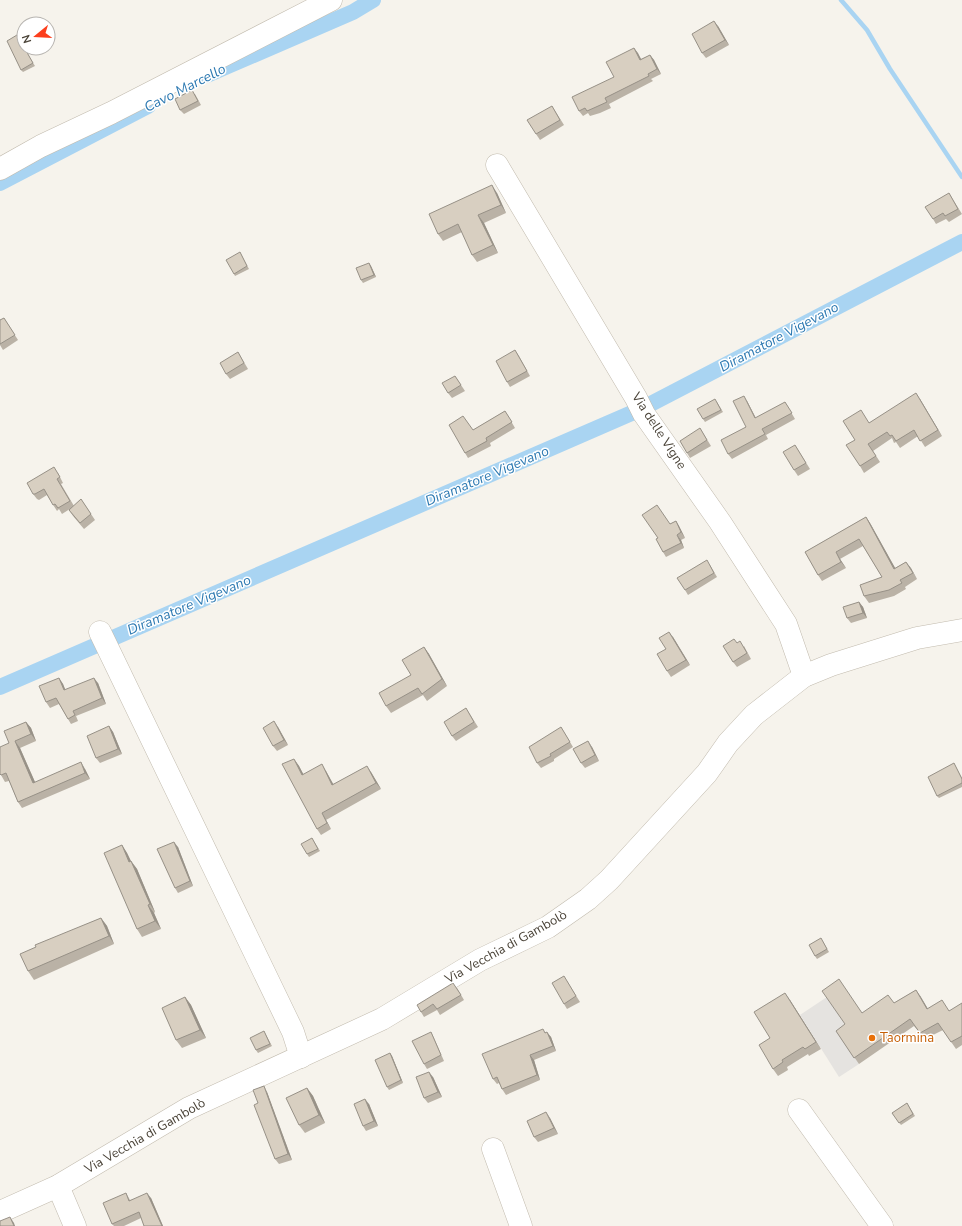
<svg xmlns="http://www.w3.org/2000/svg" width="962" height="1226" viewBox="0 0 962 1226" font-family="'Nunito Sans',sans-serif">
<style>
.parking{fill:#e5e3e0}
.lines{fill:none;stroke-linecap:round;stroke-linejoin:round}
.stream{stroke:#a9d4f2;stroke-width:4.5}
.canal{stroke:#a9d4f2;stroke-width:16}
.minor-casing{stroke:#c2bbae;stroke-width:23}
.minor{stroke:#fff;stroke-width:22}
.wall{fill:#bab2a6}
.shaded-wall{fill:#979187}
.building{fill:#d8cfc1;stroke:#979187}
.food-dot{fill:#e8710a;stroke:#fff;stroke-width:1.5}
.labels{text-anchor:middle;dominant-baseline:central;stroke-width:3;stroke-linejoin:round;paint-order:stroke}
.street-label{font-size:13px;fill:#4b4439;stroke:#fff}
.food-label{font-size:13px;fill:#c56008;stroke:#fff;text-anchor:start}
.water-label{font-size:14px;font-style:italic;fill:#2e7ab2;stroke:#fff}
</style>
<rect width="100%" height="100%" fill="#f6f3ec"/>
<polygon class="parking" points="827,997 850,1031 859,1064 839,1077 800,1015"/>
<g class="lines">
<polyline class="stream" points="841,0 867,30 890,69 962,177"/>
<g class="canal">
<polyline points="207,75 353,12 373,0"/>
<polyline points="0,183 148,106"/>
<polyline points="0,687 641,409 962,242"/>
</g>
<g class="minor-casing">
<g id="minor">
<polyline points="497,165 636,398 644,414 720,522 786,624 804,676"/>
<polyline points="0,169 41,146 111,113 331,0"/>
<polyline points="100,632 293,1032 301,1057"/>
<polyline points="799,1110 882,1226"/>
<polyline points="493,1149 521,1226"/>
<polyline points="58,1186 75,1226"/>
<polyline points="0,1212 58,1186 189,1108 382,1019 480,960 548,927 588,899 609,880 707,773 728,743 754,715 804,676 831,665 917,638 962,630"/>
</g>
</g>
<use href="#minor" class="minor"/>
</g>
<g class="wall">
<polygon points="718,26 729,45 706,58 702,53"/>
<polygon points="24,48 35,66 23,72 21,70"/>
<polygon points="634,48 641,59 650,55 654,60 661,74 651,79 653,81 609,104 611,108 600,113 590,116 588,113 583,116 579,111 614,77"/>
<polygon points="195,94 201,105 184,114 180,110"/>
<polygon points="552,106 564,125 540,140 536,134"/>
<polygon points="497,193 506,213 484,223 498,253 477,262 472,255 462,232 443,241 438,234"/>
<polygon points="949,193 962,214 949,222 946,219 936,224 933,219"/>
<polygon points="240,252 249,269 235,276 234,274"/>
<polygon points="369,263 371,266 376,277 363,283 361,280"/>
<polygon points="4,318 18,340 3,350 0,345 0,320"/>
<polygon points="515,350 519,356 530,376 510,387 507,382"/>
<polygon points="238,352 248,369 230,379 226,374"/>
<polygon points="455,376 465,391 452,398 448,393"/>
<polygon points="920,399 942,436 925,447 918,436 900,448 896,442 894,443 892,438 873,451 880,462 864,473 860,466 855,440 869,423"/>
<polygon points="747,401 756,418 785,402 795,419 766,435 768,439 732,459 728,454 746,427"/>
<polygon points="717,402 723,412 705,422 703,419"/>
<polygon points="505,411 515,428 490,443 491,446 468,458 465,453 473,430"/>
<polygon points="700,428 711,446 690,458 687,453"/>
<polygon points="795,445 810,469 798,476 794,470"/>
<polygon points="58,473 63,483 61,484 74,506 81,499 95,520 84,529 73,516 69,510 73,507 62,514 59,509 57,511 47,495 39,500 37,499 33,494"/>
<polygon points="866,517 870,523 895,568 906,562 917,579 905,587 906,589 894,596 869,603 864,596 882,577 863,546 840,559 846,568 822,581 818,575 805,552"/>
<polygon points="676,521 679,526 685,538 681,540 684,548 666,557 663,552 658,538 670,524"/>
<polygon points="710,565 717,577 688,595 685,590"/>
<polygon points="859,602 863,607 867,618 851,623 847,618"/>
<polygon points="673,637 690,665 671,677 667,671 666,649"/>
<polygon points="744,646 751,659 737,667 733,662"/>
<polygon points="424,647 429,654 447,686 427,701 423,695 391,713 386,706 411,675"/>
<polygon points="59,678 63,684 65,690 98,683 106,704 76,716 78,721 71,724 59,704 50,708 46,702"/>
<polygon points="466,708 478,727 456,741 452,736"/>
<polygon points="26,722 31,728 36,741 20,748 35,782 85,769 90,779 22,808 18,802 9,781 5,782 1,775 9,743"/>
<polygon points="109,726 113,732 122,754 100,763 96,758"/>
<polygon points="278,727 288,745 277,751 273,746"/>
<polygon points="561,727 573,747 554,759 554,761 541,768 537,763"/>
<polygon points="592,747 599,761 585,768 581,763"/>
<polygon points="294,759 299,766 303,774 326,771 333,784 371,772 381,789 326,820 331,829 321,835 317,829"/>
<polygon points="954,763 962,778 962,787 939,798 937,796"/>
<polygon points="312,838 320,851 309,857 307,854"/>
<polygon points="122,845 127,853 131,861 137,869 155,912 154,913 161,929 142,937 137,929"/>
<polygon points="178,847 193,886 178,893 175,888"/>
<polygon points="101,918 107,926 114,944 34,980 28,971 36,947"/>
<polygon points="821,938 829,952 817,959 815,956"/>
<polygon points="567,981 580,1002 567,1009 564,1004"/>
<polygon points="457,988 464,1000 440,1015 437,1010 424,1017 421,1012"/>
<polygon points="916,990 928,1009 950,1011 962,1003 962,1045 956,1049 943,1030 925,1039 914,1026 859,1064 836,1031 863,1013 894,1003"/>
<polygon points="185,997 191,1005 206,1038 182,1048 176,1040"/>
<polygon points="790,1000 821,1049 809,1056 808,1054 787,1067 788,1070 778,1076 773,1069 770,1038"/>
<polygon points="264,1031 272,1046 258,1053 256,1050"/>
<polygon points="431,1032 434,1038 444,1061 427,1069 424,1064"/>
<polygon points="546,1032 551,1037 556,1051 534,1060 540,1080 506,1095 502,1089 499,1083 497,1084 493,1079"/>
<polygon points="390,1053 392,1056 403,1083 389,1090 387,1087"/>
<polygon points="433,1077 442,1097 428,1103 424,1098"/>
<polygon points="307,1088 313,1096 325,1123 305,1133 299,1125"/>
<polygon points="267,1092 292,1160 279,1164 275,1159 258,1103"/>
<polygon points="907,1103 915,1116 901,1125 892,1113"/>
<polygon points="369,1104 378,1126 366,1131 363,1126"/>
<polygon points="550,1118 558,1134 538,1142 534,1137"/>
<polygon points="126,1193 130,1200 151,1198 163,1226 144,1226 141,1218 124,1226 114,1226 112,1224"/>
</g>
<g class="shaded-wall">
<polygon points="714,21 718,26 729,45 725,40"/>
<polygon points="634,48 638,53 644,65 640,60"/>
<polygon points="650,55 654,60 661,74 657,69"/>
<polygon points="492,185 497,193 506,213 501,205"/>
<polygon points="478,215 484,223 498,253 493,245"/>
<polygon points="369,263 371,266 376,277 374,275"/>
<polygon points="916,393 920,399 942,436 938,430"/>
<polygon points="744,396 747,401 758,423 755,418"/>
<polygon points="866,517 870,523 899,575 894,569"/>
<polygon points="676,521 679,526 685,538 681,532"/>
<polygon points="677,535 681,540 684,548 681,543"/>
<polygon points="836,552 840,559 846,568 841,562"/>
<polygon points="906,562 911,568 917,579 913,573"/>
<polygon points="859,602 863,607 867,618 863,613"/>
<polygon points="669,632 673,637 690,665 686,660"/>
<polygon points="424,647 429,654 447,686 442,679"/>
<polygon points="59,678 63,684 68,696 64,690"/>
<polygon points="94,678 98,683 106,704 102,698"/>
<polygon points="274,721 278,727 288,745 284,740"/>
<polygon points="26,722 31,728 36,741 31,734"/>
<polygon points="109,726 113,732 122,754 118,749"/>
<polygon points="15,741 20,748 38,789 33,783"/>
<polygon points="588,741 592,747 599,761 595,755"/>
<polygon points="294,759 299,766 307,781 302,775"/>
<polygon points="81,762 85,769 90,779 85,773"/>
<polygon points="322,764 326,771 337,791 332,785"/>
<polygon points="367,766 371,772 381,789 376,783"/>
<polygon points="322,813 326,820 331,829 327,823"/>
<polygon points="174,842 178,847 193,886 190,881"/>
<polygon points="122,845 127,853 135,870 129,862"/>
<polygon points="131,861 137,869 155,912 150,904"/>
<polygon points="148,905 154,913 161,929 155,921"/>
<polygon points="101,918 107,926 114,944 109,936"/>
<polygon points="916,990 921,997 932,1016 927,1009"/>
<polygon points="785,993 790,1000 821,1049 816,1042"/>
<polygon points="185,997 191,1005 206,1038 200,1030"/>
<polygon points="547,1032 551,1037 556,1051 553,1046"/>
<polygon points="390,1053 392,1056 403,1083 401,1080"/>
<polygon points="530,1055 534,1060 540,1080 537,1075"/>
<polygon points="429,1072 433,1077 442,1097 438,1092"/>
<polygon points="264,1086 267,1092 292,1160 288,1154"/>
<polygon points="307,1088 313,1096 325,1123 319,1115"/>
<polygon points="365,1099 369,1104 378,1126 374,1121"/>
<polygon points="546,1112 550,1118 558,1134 554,1128"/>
<polygon points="147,1193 151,1198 163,1226 162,1226"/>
<polygon points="10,1217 14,1223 15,1226 14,1226"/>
</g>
<g class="building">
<polygon points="714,21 725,40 702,53 692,34"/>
<polygon points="17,35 33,63 21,70 7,41"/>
<polygon points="634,48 640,60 650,55 657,69 648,74 649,76 605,98 607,102 596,107 587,111 585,108 579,111 572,97 614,77 606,62"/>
<polygon points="192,90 198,101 180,110 175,99"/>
<polygon points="552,106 560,120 536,134 527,120"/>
<polygon points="492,185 501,205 478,215 493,245 472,255 458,224 438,234 429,214"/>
<polygon points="949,193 958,209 945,216 943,213 933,219 925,207"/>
<polygon points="240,252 247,266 234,274 226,260"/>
<polygon points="369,263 374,275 361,280 356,268"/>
<polygon points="4,318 15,335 0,344 0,320"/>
<polygon points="515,350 527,371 507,382 496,361"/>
<polygon points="238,352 244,363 226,374 220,363"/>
<polygon points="455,376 461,385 448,393 442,383"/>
<polygon points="916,393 938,430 920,441 914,430 896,441 892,435 890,436 887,432 868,444 876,456 860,466 846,445 855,440 843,421 861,410 869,423"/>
<polygon points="744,396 755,418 785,402 792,413 762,429 765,434 728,454 721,440 746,427 733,401"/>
<polygon points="715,399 721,410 703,419 697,409"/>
<polygon points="505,411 512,422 486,438 487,441 465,453 449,425 463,416 473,430"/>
<polygon points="700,428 707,440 687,453 680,441"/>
<polygon points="795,445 806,463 794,470 783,452"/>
<polygon points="54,467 60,477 57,479 70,501 58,508 55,504 53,505 44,489 35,494 33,494 27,483"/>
<polygon points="81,499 91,514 80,523 69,510"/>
<polygon points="657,505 670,524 676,521 681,532 677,535 681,543 663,552 656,539 658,538 642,515"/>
<polygon points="866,517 894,569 906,562 913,573 900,580 902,583 889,590 864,596 860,585 882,577 859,539 836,552 841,562 818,575 805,552"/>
<polygon points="707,560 714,573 685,590 677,578"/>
<polygon points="859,602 863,613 847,618 843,607"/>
<polygon points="669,632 686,660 667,671 657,654 666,649 659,638"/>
<polygon points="734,639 737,643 740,641 747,653 733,662 723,646"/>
<polygon points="424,647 442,679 422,694 418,688 386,706 379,693 411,675 402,660"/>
<polygon points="59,678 64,690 94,678 102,698 73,711 75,715 68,719 56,698 46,702 39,686"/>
<polygon points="466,708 474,722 452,736 444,722"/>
<polygon points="274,721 284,740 273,746 263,728"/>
<polygon points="26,722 31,734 15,741 33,783 81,762 85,773 18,802 6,773 1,775 0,774 0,747 9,743 4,731"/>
<polygon points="109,726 118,749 96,758 87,736"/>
<polygon points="561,727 570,742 550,754 551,756 537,763 529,747"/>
<polygon points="588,741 595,755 581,763 573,749"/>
<polygon points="294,759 302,775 322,764 332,785 367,766 376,783 322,813 327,823 317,829 282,764"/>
<polygon points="954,763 962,779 962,783 937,796 928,777"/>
<polygon points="312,838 318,849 307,854 301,844"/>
<polygon points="174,842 190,881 175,888 157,849"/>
<polygon points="122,845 129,862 131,861 150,904 148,905 155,921 137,929 104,853"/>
<polygon points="101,918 109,936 28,971 20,954 36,947 35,945"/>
<polygon points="821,938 827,949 815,956 809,945"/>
<polygon points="564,976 576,996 564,1004 552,983"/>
<polygon points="839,979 862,1013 888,995 894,1003 916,990 927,1009 942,1000 949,1011 962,1003 962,1036 951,1042 938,1023 920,1033 910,1019 854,1058 836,1031 845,1024 822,991"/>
<polygon points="453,983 461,995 437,1009 433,1004 421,1012 417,1005"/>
<polygon points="785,993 816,1042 805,1049 803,1047 782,1060 783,1062 773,1069 759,1045 770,1038 754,1012"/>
<polygon points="185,997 200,1030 176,1040 162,1008"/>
<polygon points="543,1029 545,1033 547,1032 553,1046 530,1055 537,1075 502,1089 497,1077 493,1079 482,1054"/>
<polygon points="264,1031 270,1044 256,1050 250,1038"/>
<polygon points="431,1032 441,1055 424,1064 412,1041"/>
<polygon points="390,1053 401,1080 387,1087 375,1060"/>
<polygon points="429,1072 438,1092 424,1098 416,1077"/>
<polygon points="264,1086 288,1154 275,1159 254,1105 258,1103 253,1090"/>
<polygon points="307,1088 319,1115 299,1125 286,1098"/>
<polygon points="365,1099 374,1121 363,1126 354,1104"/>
<polygon points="907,1103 913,1114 899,1123 892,1113"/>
<polygon points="546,1112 554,1128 534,1137 527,1121"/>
<polygon points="126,1193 129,1201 147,1193 162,1226 144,1226 139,1212 112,1224 103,1203"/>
<polygon points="10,1217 14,1226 0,1226 0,1221"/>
</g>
<circle class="food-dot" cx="872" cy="1038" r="4"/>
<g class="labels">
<g class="street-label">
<text transform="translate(659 431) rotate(57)">Via delle Vigne</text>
<text transform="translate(506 947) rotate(-29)">Via Vecchia di Gambolò</text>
<text transform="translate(145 1136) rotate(-30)">Via Vecchia di Gambolò</text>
</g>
<g class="food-label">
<text x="880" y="1038">Taormina</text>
</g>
<g class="water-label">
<text transform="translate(185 88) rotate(-27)">Cavo Marcello</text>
<text transform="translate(779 337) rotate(-28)">Diramatore Vigevano</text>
<text transform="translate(487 476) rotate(-23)">Diramatore Vigevano</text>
<text transform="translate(189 605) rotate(-23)">Diramatore Vigevano</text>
</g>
</g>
<g transform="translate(36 36) rotate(252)"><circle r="19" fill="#ffffff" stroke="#b7b4b0"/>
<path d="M0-3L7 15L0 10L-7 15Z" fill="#fc3f1d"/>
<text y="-6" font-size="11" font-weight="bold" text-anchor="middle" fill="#4b4439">N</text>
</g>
</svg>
